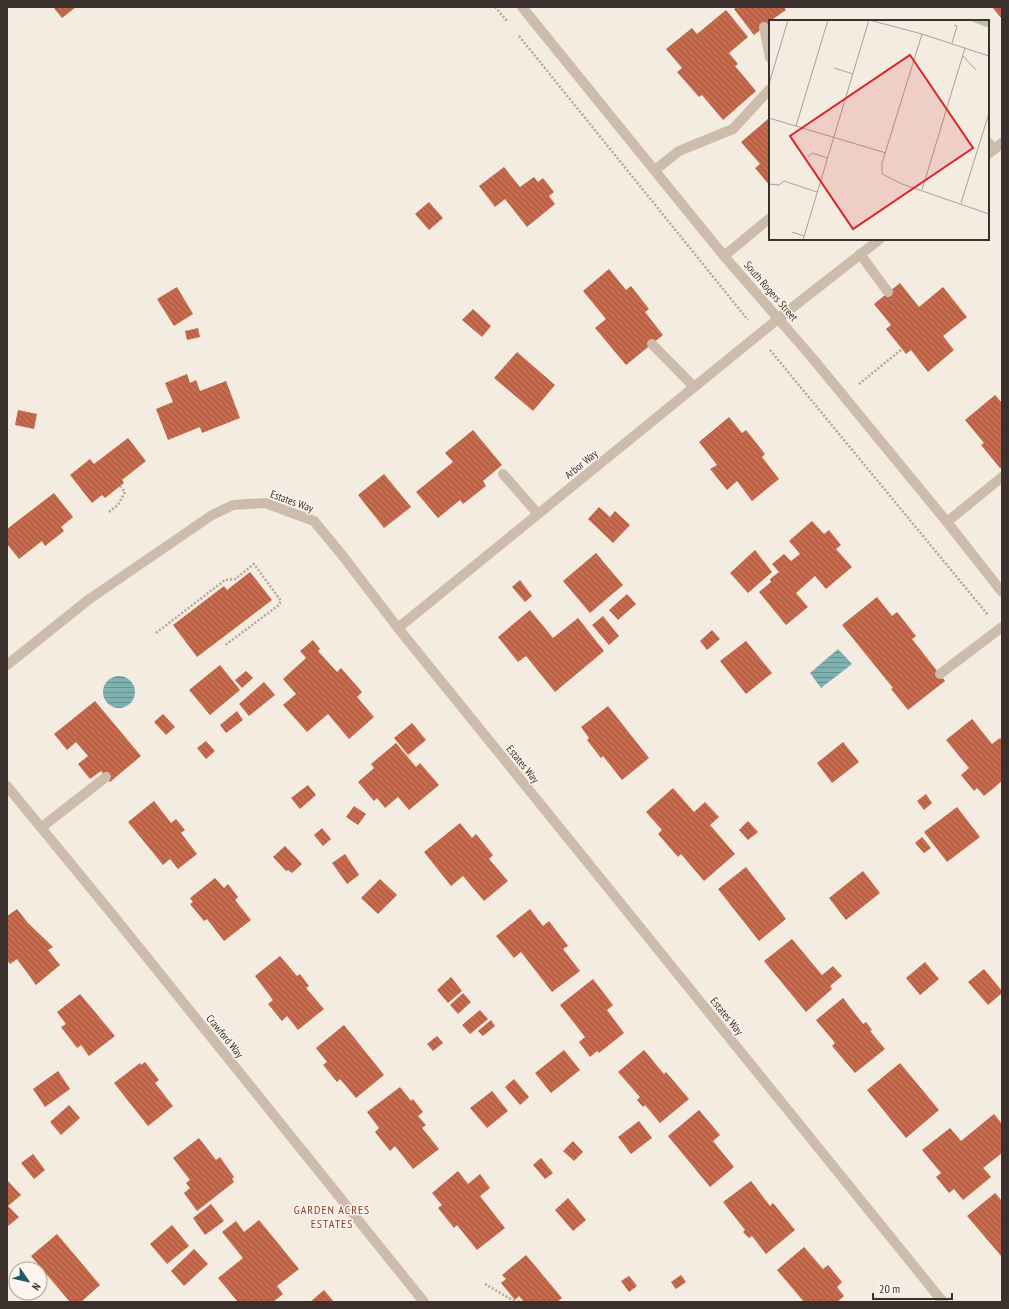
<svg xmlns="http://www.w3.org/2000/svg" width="1009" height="1309" viewBox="0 0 1009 1309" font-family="'PT Sans Narrow',sans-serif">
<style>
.water{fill:url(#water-rules)}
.building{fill:url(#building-back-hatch)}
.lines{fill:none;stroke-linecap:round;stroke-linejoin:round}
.path{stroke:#b9a596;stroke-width:2.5;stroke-dasharray:2 2;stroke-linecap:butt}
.service{stroke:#cdbbac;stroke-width:10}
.minor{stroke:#cdbbac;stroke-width:10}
.tertiary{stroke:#cdbbac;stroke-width:10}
.labels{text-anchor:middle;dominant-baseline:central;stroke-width:3;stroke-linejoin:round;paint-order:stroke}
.street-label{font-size:11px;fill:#3b302b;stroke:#fbf5ee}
.neighbourhood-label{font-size:12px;letter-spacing:1px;fill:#8c3b22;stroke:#fbf5ee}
.inset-road{fill:none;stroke:#aaa098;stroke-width:1}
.view{fill:#d62828;fill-opacity:0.15;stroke:#d62828;stroke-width:2}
.inset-edge{fill:none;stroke:#3b302b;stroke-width:2}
</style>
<defs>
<pattern id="water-rules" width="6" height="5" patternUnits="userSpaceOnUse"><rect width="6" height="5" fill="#7fb0b2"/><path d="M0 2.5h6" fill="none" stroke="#699091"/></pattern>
<pattern id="building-back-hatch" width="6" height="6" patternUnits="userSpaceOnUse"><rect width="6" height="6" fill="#c8694b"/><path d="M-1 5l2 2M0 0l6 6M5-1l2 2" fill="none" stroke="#a4573f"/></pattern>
</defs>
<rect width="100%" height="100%" fill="#f4ebe1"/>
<g class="water">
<polygon points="838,649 852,664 821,688 810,673"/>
<circle cx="119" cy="692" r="16"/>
</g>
<g class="building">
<polygon points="53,7 76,7 62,18"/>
<polygon points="737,7 784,7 786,10 770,21 770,22 754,35 734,9"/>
<polygon points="992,7 1002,7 1002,19"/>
<polygon points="726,10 748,37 729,53 738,64 735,66 756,91 723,120 702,95 699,97 677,72 682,68 666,49 692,28 697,34"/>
<polygon points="768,119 770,121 770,186 755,168 760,164 741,142"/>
<polygon points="504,167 520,187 534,177 538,182 543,178 554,192 549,196 555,204 527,227 505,199 495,207 479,186"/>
<polygon points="429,202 443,218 429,230 415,214"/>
<polygon points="609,269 626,290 631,286 649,309 645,312 663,335 626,365 595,328 606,319 583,291"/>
<polygon points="900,283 919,307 943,287 967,317 943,336 954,350 928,372 911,350 906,354 886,329 891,325 874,304"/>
<polygon points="177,287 193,314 174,326 157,299"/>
<polygon points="473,309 491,326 482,337 462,320"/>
<polygon points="198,328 200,337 187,340 185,331"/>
<polygon points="517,352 555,385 533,411 494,378"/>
<polygon points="187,374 190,383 196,380 200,391 226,381 240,418 202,433 200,427 168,440 156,409 173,402 165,383"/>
<polygon points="995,395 1002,403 1002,467 1000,468 981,445 984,443 965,420"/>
<polygon points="18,410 37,414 34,429 15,425"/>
<polygon points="729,417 742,433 746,430 765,454 762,457 779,479 752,501 737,481 727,490 710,469 717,465 699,442"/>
<polygon points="473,430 502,465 483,481 486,486 463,504 460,500 438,518 416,492 453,462 445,453"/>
<polygon points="128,438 146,461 122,480 124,483 105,498 102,495 92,503 70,475 90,459 94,464"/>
<polygon points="384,474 411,507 384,528 358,495"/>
<polygon points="54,493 73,517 61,527 64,531 45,546 42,541 19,559 7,544 7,529"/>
<polygon points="599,507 610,517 615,511 630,525 613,543 588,519"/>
<polygon points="812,521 824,534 829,530 841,545 836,549 852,567 826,589 815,576 796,593 808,607 786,625 759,592 771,582 770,579 779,572 772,564 784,554 791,561 800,554 789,541"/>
<polygon points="755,550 772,572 748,593 730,573"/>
<polygon points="596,553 623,585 590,613 563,581"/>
<polygon points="250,572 272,600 197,657 173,625 224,586 227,590"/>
<polygon points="520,580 532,596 525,602 512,587"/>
<polygon points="627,594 636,604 618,620 609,610"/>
<polygon points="877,597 892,616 897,612 916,636 912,639 945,681 908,710 891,689 893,688 842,625"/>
<polygon points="530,610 553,638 578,618 604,651 555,692 526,656 518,662 498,637"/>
<polygon points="603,616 619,636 609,645 592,625"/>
<polygon points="712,630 720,639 707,650 700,641"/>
<polygon points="313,640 320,649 318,651 337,672 341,668 362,692 357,697 374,717 349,739 328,714 307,732 283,705 296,694 283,679 306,658 300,651"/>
<polygon points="746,641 772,673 746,694 720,661"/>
<polygon points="220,665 240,690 210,715 189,690"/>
<polygon points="246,671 253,678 242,688 235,680"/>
<polygon points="264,682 275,695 249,716 239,704"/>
<polygon points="95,701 141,756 110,782 101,771 90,779 78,764 88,756 76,742 67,750 54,734"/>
<polygon points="608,706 649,758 622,780 603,756 601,758 587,740 589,738 581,727"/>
<polygon points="237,711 243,720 226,733 220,725"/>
<polygon points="163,714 175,727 166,735 154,722"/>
<polygon points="972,719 992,744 1000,738 1002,740 1002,781 984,796 977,788 974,791 961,775 969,768 946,740"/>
<polygon points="412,723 426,740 408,755 394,738"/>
<polygon points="206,741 215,751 206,759 197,748"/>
<polygon points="843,742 859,762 832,783 817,763"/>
<polygon points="396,743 416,767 420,763 439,785 409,810 398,797 385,808 377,798 374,801 358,782 374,768 371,764"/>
<polygon points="308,785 316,795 300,809 291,798"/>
<polygon points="673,788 694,812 705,802 719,817 710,825 735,854 704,881 681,854 678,857 658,834 662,830 646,812"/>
<polygon points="926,794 932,803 924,810 917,801"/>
<polygon points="154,801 171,823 176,819 185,830 181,833 197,854 178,869 170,859 163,865 128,822"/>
<polygon points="354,806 366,814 358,825 346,817"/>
<polygon points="957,807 980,837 947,862 924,832"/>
<polygon points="748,821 758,832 748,840 739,830"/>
<polygon points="460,823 472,838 476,834 493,855 489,859 508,881 484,901 463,876 451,886 424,852"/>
<polygon points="322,828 331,839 323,846 314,835"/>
<polygon points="922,837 931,848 924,853 915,843"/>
<polygon points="285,846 302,864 292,873 288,870 286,871 273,857"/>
<polygon points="345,854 359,875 347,884 332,863"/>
<polygon points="746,867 786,919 759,941 718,889"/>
<polygon points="863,871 880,893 846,920 829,898"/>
<polygon points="215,878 224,888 228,884 238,897 235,900 251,920 224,941 207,919 204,921 190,904 193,902 190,898"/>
<polygon points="380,879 397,895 378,914 361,898"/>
<polygon points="17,909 28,923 53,947 48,950 60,965 36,985 17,959 10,964 7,960 7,916"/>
<polygon points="530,909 543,926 549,921 568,946 563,949 580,971 552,992 521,952 514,958 496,936"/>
<polygon points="792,939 822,975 833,966 842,976 830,986 832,989 806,1012 764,961"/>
<polygon points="280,956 297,976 300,974 309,986 306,988 324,1009 298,1030 287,1016 282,1021 268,1004 273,1000 255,976"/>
<polygon points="925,962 939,979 920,995 906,978"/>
<polygon points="984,969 1002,991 1002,993 988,1005 968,982"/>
<polygon points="451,977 462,991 448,1003 437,990"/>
<polygon points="593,979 613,1005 607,1010 624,1033 599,1053 597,1051 590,1057 579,1042 585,1037 560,1005"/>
<polygon points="463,993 471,1002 458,1014 450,1005"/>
<polygon points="80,994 115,1036 89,1056 81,1045 77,1048 61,1027 66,1024 57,1012"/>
<polygon points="843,998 863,1024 866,1022 872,1030 870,1031 885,1049 855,1073 832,1046 835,1043 816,1020"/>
<polygon points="480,1010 488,1019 470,1034 462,1025"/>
<polygon points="491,1020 495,1026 483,1036 478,1031"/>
<polygon points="344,1025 384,1075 356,1098 340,1079 337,1082 323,1065 327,1062 316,1048"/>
<polygon points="437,1036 443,1043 433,1051 427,1044"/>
<polygon points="564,1050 580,1070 551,1093 535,1073"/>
<polygon points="644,1050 664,1074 666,1072 689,1099 660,1123 645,1105 643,1107 637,1100 640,1097 618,1072"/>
<polygon points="145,1062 159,1080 155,1083 173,1106 148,1126 114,1083 140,1063 141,1065"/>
<polygon points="900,1063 939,1110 906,1138 867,1090"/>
<polygon points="58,1071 70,1089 45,1107 33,1089"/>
<polygon points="514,1079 529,1097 520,1105 505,1087"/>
<polygon points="400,1087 411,1101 413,1099 423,1112 418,1116 426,1125 422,1128 439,1149 413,1169 395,1146 390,1151 375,1132 379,1128 367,1112"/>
<polygon points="492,1091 508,1111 487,1128 470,1108"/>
<polygon points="69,1105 80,1118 61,1135 50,1122"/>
<polygon points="699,1110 720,1135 713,1141 734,1167 710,1187 668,1136"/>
<polygon points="994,1114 1002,1124 1002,1153 983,1168 991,1177 963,1200 954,1189 949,1193 936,1177 941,1173 922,1150 950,1128 961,1141"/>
<polygon points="639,1121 652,1138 631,1154 618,1137"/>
<polygon points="199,1138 216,1160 220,1157 234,1177 232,1179 234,1182 197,1211 184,1193 190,1188 186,1183 190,1180 173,1158"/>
<polygon points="573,1141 583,1152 574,1161 563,1151"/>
<polygon points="33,1154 45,1170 34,1179 21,1163"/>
<polygon points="541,1158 553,1173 545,1179 533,1165"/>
<polygon points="458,1171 468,1184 480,1174 490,1188 480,1196 505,1228 477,1250 457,1225 454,1228 438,1208 442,1205 432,1193"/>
<polygon points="7,1180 21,1195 8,1206 19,1217 7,1227"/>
<polygon points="751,1181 770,1206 773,1203 795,1230 766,1254 752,1236 749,1238 743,1232 745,1230 723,1202"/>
<polygon points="995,1193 1002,1201 1002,1257 967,1216"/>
<polygon points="568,1198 586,1220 573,1231 555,1210"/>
<polygon points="211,1204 224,1221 205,1235 193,1218"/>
<polygon points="259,1220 299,1269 277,1286 283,1294 273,1302 238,1302 218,1278 243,1258 222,1232 236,1221 244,1232"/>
<polygon points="172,1225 189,1246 167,1264 150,1244"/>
<polygon points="57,1234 100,1285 81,1302 70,1302 31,1256"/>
<polygon points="804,1247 823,1269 828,1265 842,1282 837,1287 844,1296 837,1302 804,1302 777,1270"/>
<polygon points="194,1249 208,1264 184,1286 171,1271"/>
<polygon points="526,1255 562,1298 557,1302 524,1302 519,1296 515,1300 501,1283 506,1279 502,1275"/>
<polygon points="681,1275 686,1282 676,1289 671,1282"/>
<polygon points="629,1276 637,1286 629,1292 621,1281"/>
<polygon points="324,1290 334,1302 310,1302"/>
</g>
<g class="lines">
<g class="path">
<polyline points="495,7 507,21"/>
<polyline points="519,36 748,320"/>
<polyline points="770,350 988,615"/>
<polyline points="859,384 902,349"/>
<polyline points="109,512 118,505 125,492 120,486"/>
<polyline points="156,633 225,580 235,579 254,564 281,601 279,605 224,646"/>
<polyline points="485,1284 516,1302"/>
<polyline points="518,1302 522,1299"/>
</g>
<g class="service">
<polyline points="764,27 770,58"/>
<polyline points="988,142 994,150"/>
<polyline points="655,170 679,151 733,129 770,89"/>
<polyline points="860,254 888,292"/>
<polyline points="724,256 770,218"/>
<polyline points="652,344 694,387"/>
<polyline points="503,474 538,514"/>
<polyline points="947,522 1002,477"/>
<polyline points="940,674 1002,627"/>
<polyline points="42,827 106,777"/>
</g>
<g class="minor">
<polyline points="988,154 1002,143"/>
<polyline points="398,628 779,318 880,239"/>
<polyline points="7,665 88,600 212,515 233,505 265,503 314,521 342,555 398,628 943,1302"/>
<polyline points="7,786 112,914 424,1302"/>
</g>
<polyline class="tertiary" points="522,7 724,256 814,360 947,522 1002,592"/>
</g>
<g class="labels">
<g class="street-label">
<text transform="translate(771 291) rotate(49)">South Rogers Street</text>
<text transform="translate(581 464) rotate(-39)">Arbor Way</text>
<text transform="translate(292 501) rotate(20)">Estates Way</text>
<text transform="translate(523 764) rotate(51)">Estates Way</text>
<text transform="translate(727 1016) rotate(51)">Estates Way</text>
<text transform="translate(225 1036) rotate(51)">Crawford Way</text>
</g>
<g class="neighbourhood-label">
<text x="332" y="1209">GARDEN ACRES<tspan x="332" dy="14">ESTATES</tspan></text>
</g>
</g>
<g transform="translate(769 20)">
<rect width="220" height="220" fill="#f4ebe1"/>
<path d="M199 0H220V8Z" fill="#b8c4a0"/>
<path class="inset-road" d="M100 0 153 14 220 36M153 14 113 143V154L133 164 220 194M183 23 188 6 185 5M194 36 207 50M65 48 84 54M0 64 19 0M0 98 117 133M27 106 59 0M39 137 43 133 59 138M0 164 10 165 15 161 48 172M153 170 196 28M192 183 220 93M23 212 35 216M34 220 100 0"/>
<path class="view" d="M141 35 204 128 84 209 21 116Z"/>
<rect width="220" height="220" class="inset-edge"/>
</g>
<rect width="1009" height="1309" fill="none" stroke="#3b302b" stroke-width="16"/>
<g transform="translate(28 1281) rotate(124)"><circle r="19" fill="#fbf5ee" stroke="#aea6a0"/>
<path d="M0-3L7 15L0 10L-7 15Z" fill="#1f5a5e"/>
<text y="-6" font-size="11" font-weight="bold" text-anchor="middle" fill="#3b302b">N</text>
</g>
<path d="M873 1293v6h79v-6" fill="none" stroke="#3b302b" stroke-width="2"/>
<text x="879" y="1293" font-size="12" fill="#3b302b" stroke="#fbf5ee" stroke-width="3" paint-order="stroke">20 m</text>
</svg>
